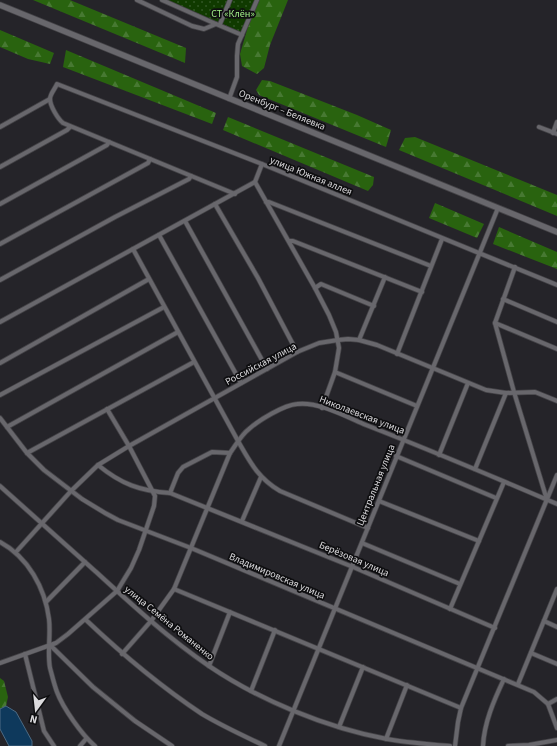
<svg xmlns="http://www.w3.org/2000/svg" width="557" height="746" viewBox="0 0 557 746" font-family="'Source Sans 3',sans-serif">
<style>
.forest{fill:url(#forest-firs)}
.garden{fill:url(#garden-dots)}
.water{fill:#0e395c;stroke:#4c6a83}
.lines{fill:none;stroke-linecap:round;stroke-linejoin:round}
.minor-casing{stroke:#444347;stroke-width:5.5}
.secondary-casing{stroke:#444347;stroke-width:7}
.minor{stroke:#68676c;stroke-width:4}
.secondary{stroke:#68676c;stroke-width:5.5}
.labels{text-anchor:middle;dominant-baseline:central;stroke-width:3.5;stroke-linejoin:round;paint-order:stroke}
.park-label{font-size:10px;fill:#a2f188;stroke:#0e0e10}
.street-label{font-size:10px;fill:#dcdbde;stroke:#0e0e10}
</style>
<defs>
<pattern id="forest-firs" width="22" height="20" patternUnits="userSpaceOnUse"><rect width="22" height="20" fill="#29630f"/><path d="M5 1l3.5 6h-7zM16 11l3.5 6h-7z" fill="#477932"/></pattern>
<pattern id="garden-dots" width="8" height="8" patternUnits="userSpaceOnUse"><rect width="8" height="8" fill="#103a00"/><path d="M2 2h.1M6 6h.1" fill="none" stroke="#325625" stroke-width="1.8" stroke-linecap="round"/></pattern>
</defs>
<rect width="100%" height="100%" fill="#252429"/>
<g class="forest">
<polygon points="33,0 70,0 186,48 185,63"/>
<polygon points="259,0 288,0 270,45 264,68 257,74 242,66 240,54 249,23"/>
<polygon points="0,30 54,53 50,64 28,59 0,47"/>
<polygon points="66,50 216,113 212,124 63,67"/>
<polygon points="262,80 270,81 357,115 391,130 386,147 259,95 256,90"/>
<polygon points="228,117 374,177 373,185 368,191 223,130"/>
<polygon points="415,137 557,195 557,216 399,150 405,138"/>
<polygon points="435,203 484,224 477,238 429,218"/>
<polygon points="499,227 557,252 557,269 493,244"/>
<polygon points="0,678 4,681 8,697 6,706 0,709"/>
</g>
<polygon class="garden" points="167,0 255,0 241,32"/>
<polygon class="water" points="6,706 16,712 32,741 32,746 9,746 0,729 0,709"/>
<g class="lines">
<g class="minor-casing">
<g id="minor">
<polyline points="137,0 192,26 204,29 216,24 242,35"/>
<polyline points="162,0 216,24"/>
<polyline points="220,24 230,0"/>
<polyline points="229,99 237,77 237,56 238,44 257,0"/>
<polyline points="0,127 50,99"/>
<polyline points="539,127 557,134"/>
<polyline points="553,133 557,122"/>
<polyline points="0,167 67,130 70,127"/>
<polyline points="255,182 315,288 329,315 336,332 339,348 335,372 322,408"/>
<path d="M235 194 63 123C58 119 50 106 50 99 50 94 55 89 57 84L262 164 557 285"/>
<polyline points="266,202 269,202 431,266"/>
<polyline points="0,204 107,145 109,142"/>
<polyline points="215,204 258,278 297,352"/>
<polyline points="185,221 267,369"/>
<polyline points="159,235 241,383"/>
<polyline points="289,241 293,241 422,292"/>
<polyline points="0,244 148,163 150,159"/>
<path d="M133 249 238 441C250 462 258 478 280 491L368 528"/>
<polyline points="515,267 495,323 514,392 547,500"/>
<polyline points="0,280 115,217 189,179 191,176"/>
<polyline points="315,288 321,284 374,306"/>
<polyline points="503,299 557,322"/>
<polyline points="0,322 255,182 262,164"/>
<polyline points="495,323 557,349"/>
<polyline points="359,340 385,277"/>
<polyline points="397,354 442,239"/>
<polyline points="0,363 149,279"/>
<polyline points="335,372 417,406"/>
<polyline points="0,395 164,307"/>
<polyline points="0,418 27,453 44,470 82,499 105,513 118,520 191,548 534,692 548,704 557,728"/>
<polyline points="7,427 178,332"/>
<polyline points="27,453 194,362"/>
<polyline points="439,455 468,383"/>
<polyline points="396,456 496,498"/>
<path d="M98 465C121 484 140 491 170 493L353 567 495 628"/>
<polyline points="475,469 506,393"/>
<path d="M0 486C31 514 63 542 95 571 131 604 168 638 209 666 259 700 327 728 387 739 408 743 429 744 450 746"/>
<polyline points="170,493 178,473 183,467 212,452 230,453"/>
<polyline points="379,501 479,541"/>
<polyline points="242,521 261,477"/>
<path d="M0 542C28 557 45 588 49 619 51 635 47 652 50 668 52 675 54 684 57 692 63 708 82 735 95 746"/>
<polyline points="362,543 460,584"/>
<polyline points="16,552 71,491 98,465 129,446 297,352 319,343 338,340 348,339 359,340 377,345 486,390 506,393 535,392 557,401"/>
<polyline points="174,589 461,708"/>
<polyline points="46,602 85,562"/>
<polyline points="450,609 504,482"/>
<path d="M86 620C123 655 160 686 202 714 222 726 244 736 265 746"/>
<polyline points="544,621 557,627"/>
<polyline points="50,645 93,687 135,721 172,746"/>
<polyline points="531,653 557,664"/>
<polyline points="25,654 44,731 54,746"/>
<path d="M122 654 151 621 174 589 230 453C236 445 241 435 249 429 259 420 284 405 297 404 318 401 347 417 366 425 430 450 494 477 557 504"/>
<polyline points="0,663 56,643 68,634 117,591 131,568 139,550 154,506 155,496 129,446 107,409"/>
<polyline points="209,666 230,612"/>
<polyline points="518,684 557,589"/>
<polyline points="251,691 275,630"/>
<polyline points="548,704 557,699"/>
<polyline points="339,727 363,667"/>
<polyline points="386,739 407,685"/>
<polyline points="80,746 86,739"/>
<polyline points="279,746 498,208"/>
<polyline points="455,746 458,722 461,708 557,475"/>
<path d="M483 746C484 723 494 700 504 679"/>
<polyline points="508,746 529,745 557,740"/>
</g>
</g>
<g class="secondary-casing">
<polyline id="secondary" points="0,5 557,232"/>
</g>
<use href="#minor" class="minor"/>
<use href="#secondary" class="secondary"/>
</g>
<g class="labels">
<g class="park-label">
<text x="233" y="14">СТ «Клён»</text>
</g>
<g class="street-label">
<text transform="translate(282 110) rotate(22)">Оренбург – Беляевка</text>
<text transform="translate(311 176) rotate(22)">улица Южная аллея</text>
<text transform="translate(261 364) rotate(-28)">Российская улица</text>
<text transform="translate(362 415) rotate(21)">Николаевская улица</text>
<text transform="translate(376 485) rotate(-68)">Центральная улица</text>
<text transform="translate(354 559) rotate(23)">Берёзовая улица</text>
<text transform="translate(277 576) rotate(23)">Владимировская улица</text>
<text transform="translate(169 623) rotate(39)">улица Семёна Романенко</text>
</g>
</g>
<g transform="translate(36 710) rotate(195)" stroke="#0e0e10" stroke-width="3" paint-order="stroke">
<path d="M0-3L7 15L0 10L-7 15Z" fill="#dcdbde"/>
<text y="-6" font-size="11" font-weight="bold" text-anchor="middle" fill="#dcdbde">N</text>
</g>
</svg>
